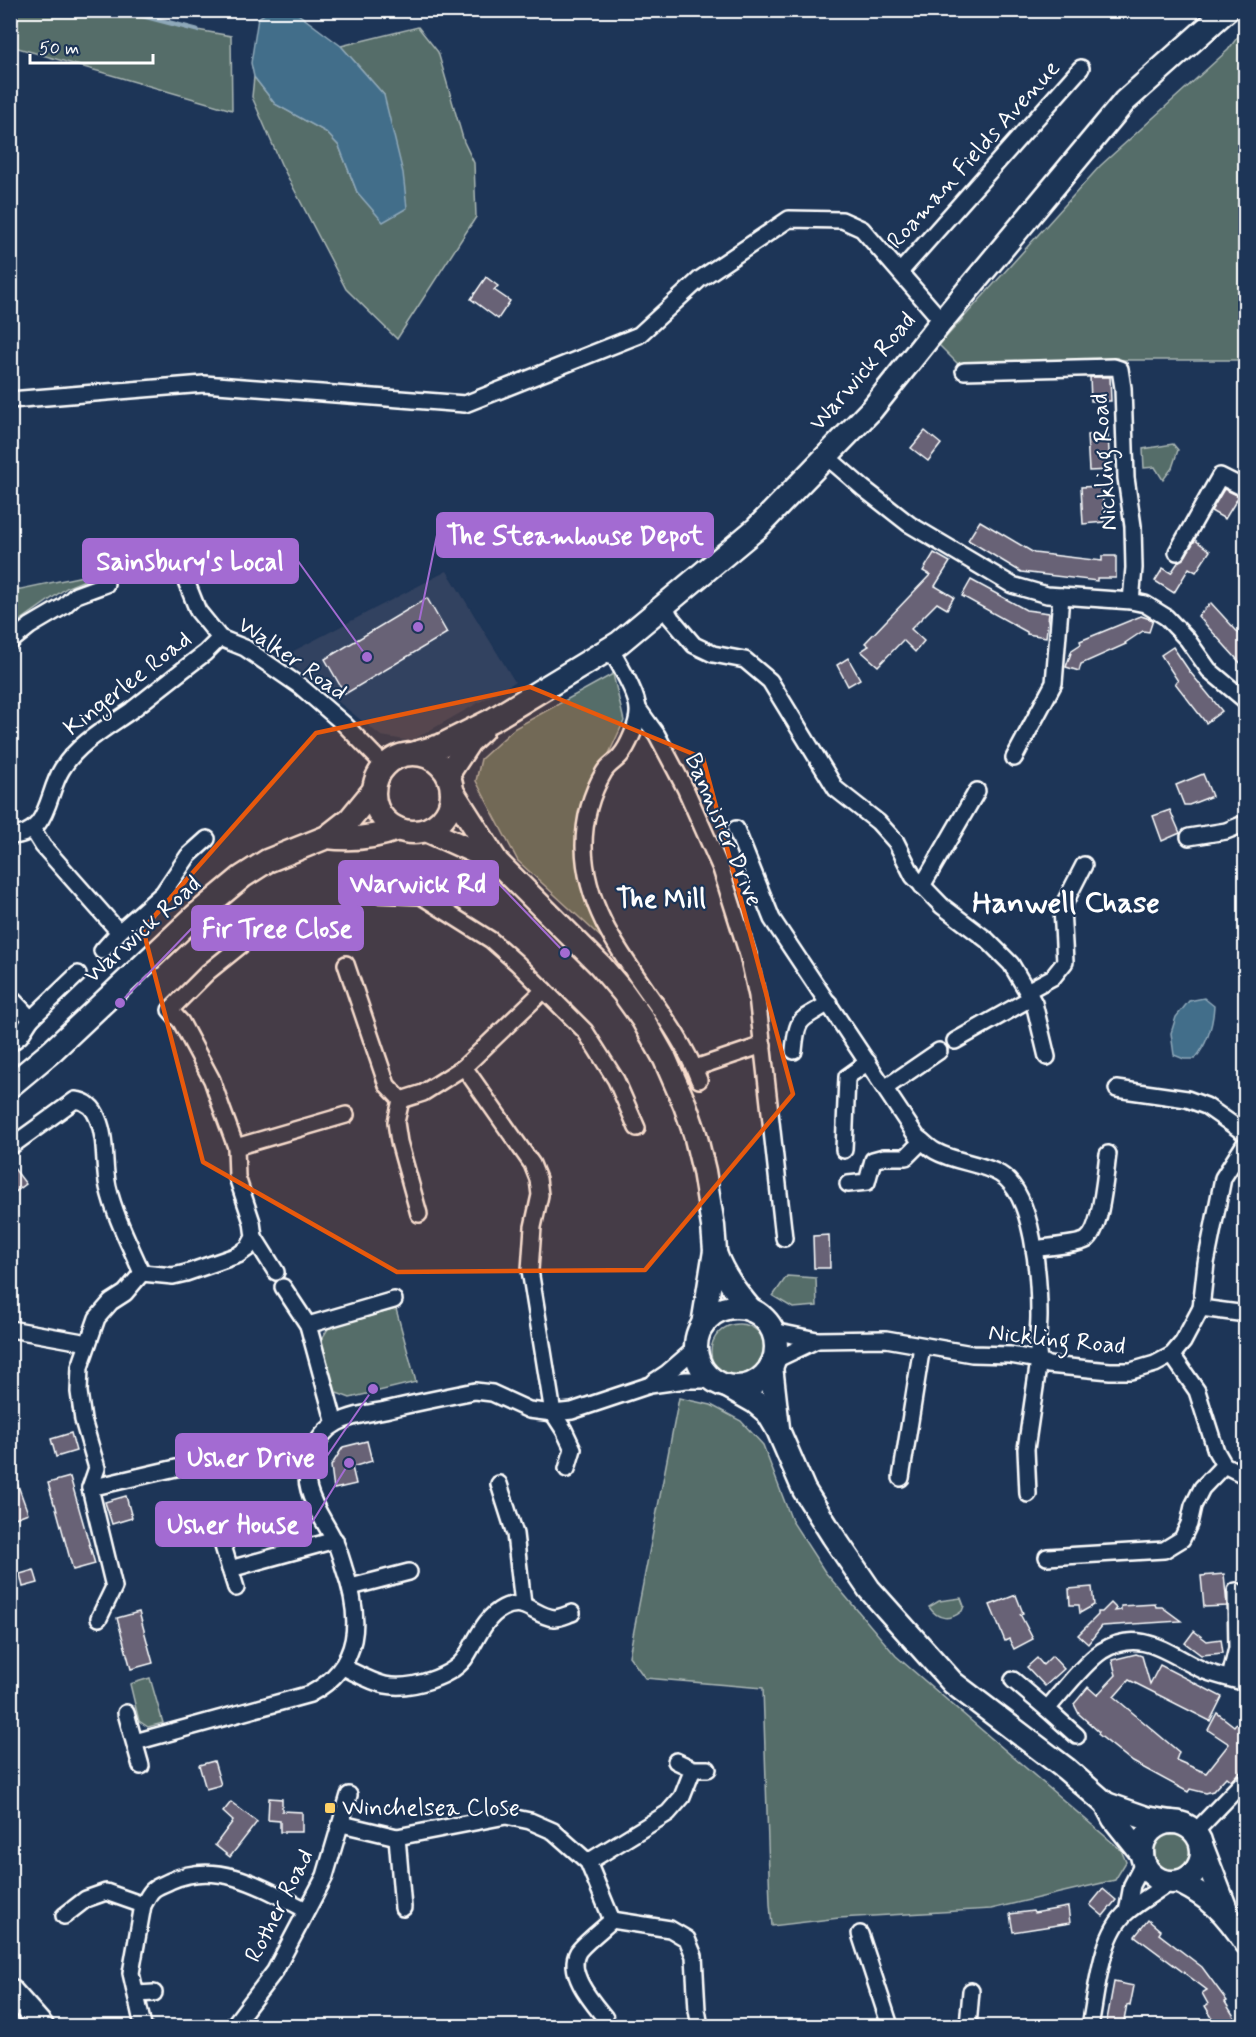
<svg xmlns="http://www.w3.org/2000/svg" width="1256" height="2037" viewBox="0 0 1256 2037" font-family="Mynerve,sans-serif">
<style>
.built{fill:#334260}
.green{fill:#556d69;stroke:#aab6b4;stroke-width:1.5}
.water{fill:#436e8a;stroke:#8ea8b9;stroke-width:1.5}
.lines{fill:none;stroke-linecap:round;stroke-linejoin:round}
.stream{stroke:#8ea8b9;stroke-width:5}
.building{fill:#676276;stroke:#fff;stroke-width:1.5}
.street-casing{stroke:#fff;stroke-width:20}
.secondary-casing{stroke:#fff;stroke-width:27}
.street{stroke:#1d3557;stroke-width:15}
.secondary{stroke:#1d3557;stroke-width:22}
.marked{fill:#e8590c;fill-opacity:0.2;stroke:#e8590c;stroke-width:4.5;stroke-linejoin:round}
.poi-dot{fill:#ffd166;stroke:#1d3557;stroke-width:2}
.labels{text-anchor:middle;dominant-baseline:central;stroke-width:4.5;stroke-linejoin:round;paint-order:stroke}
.street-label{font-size:24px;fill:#fff;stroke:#1d3557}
.poi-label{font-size:24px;fill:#fff;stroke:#1d3557;text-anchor:start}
.quarter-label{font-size:27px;font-weight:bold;fill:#fff;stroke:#1d3557}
.district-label{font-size:30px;font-weight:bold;fill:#fff;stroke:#1d3557}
.leader{fill:none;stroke:#a36bd2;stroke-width:2}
.callout-dot{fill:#a36bd2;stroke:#1d3557;stroke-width:2}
.callout{fill:#a36bd2;stroke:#a36bd2;stroke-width:2}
.callout-label{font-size:26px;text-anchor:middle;font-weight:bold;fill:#fff}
</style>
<rect width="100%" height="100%" fill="#1d3557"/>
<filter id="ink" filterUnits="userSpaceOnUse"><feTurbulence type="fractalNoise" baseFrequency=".0167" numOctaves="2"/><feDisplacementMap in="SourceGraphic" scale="12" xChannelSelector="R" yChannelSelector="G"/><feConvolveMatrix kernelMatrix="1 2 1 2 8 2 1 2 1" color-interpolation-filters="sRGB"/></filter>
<g filter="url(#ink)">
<polygon class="built" points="447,571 515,682 411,741 381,736 282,657"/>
<g class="green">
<polygon points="10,11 121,11 197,30 231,36 232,110 11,46"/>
<polygon points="418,27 438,52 464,142 474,163 476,217 397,339 346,289 281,164 252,97 254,77 275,104 326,132 339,146 357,192 384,95 341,46"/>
<polygon points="1245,27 1245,360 1113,360 958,364 939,345 1100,166 1228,50"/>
<polygon points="1173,444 1178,450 1172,468 1163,480 1155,467 1144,468 1143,449"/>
<polygon points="107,571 68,587 11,627 11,591"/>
<polygon points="613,674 624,721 582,812 579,863 605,941 518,861 476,781 481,759 515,728"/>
<polygon points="787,1276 816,1278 817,1306 793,1308 773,1296"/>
<polygon points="396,1309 416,1382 350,1398 334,1392 321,1340 329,1327"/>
<circle cx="739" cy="1352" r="28"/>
<polygon points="679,1398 711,1405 741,1421 763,1445 792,1521 825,1572 896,1656 1121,1850 1126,1862 1115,1880 991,1909 839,1918 772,1926 770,1904 763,1688 645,1678 629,1656"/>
<path d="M961 1598 964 1606 962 1611C950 1621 938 1620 929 1607L939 1601Z"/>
<polygon points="150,1678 163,1723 148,1727 139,1721 130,1684"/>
<circle cx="1172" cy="1854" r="22"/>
</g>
<g class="water">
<polygon points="269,11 294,11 341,46 384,95 403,173 407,208 383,222 357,192 339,146 326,132 275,104 254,77 251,63 258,18"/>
<path d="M1204 998 1214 1006C1213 1025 1207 1044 1195 1059H1184L1174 1055 1171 1033 1176 1017 1189 1001Z"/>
</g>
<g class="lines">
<polyline class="stream" points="121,10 197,30"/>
</g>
<g class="building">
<polygon points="486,277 498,286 494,290 510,301 498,319 471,299"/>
<polygon points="1090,377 1110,377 1111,401 1091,401"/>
<polygon points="925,431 941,444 928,461 911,448"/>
<polygon points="1108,434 1110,470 1089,471 1087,435"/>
<polygon points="1102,486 1104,522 1083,524 1081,487"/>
<polygon points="1224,489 1239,496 1225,519 1211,511"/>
<polygon points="980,521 1034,553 1102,561 1102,556 1116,556 1116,578 1097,578 1097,581 1021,572 968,540"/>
<polygon points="1195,540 1210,551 1196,572 1189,568 1174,593 1155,581 1163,568 1171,573 1179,561 1185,557"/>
<polygon points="934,553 950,562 935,586 954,597 947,609 937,603 911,629 924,641 915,652 903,640 878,666 861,651 869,646 865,643 930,575 923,571"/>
<polygon points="971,580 1026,610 1049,613 1046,637 1027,634 1027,632 962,596"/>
<polygon points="427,598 447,633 345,694 325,659"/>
<polygon points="1211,603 1245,640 1245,668 1198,616"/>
<polygon points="1141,616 1153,620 1149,632 1143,631 1125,643 1126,644 1081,664 1079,671 1066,667 1072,650 1081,644 1080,641"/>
<polygon points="1173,647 1190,672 1222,711 1206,723 1175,683 1178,681 1161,655"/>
<polygon points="848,658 860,679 848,686 837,665"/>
<polygon points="1203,774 1212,796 1189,805 1184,805 1176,785"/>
<polygon points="1170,810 1180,833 1162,841 1153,816"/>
<polygon points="10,1163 26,1184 10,1196"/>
<polygon points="829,1235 830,1268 814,1268 813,1236"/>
<polygon points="71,1433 76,1451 56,1457 51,1439"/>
<polygon points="367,1441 372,1461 352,1467 356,1484 334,1489 331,1466 343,1447"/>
<polygon points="10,1469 12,1469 28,1513 10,1520"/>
<polygon points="70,1477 95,1564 73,1570 55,1504 54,1504 48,1483"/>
<polygon points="126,1496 132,1518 112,1524 105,1502"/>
<polygon points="34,1570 38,1583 23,1587 20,1574"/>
<polygon points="1224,1574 1227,1606 1204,1607 1201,1576"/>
<polygon points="1092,1587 1094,1605 1080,1613 1079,1605 1070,1605 1069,1589"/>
<polygon points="1016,1595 1023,1613 1020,1614 1033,1639 1014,1649 1009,1639 1005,1641 990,1605"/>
<polygon points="1111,1603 1116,1608 1114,1611 1121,1610 1121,1606 1155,1604 1156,1607 1162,1607 1181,1621 1102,1626 1088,1644 1078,1635 1098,1615 1098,1612 1102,1612"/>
<polygon points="139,1612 153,1663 131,1669 117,1618"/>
<polygon points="1194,1631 1207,1641 1221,1639 1223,1653 1201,1655 1185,1643"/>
<polygon points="1136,1654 1142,1656 1150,1684 1160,1665 1222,1697 1210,1721 1129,1680 1114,1697 1179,1752 1176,1760 1206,1773 1229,1744 1208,1730 1217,1713 1234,1726 1245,1713 1245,1770 1239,1772 1231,1781 1226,1777 1213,1791 1206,1793 1190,1789 1188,1792 1133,1762 1098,1734 1099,1732 1079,1714 1074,1704 1088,1687 1097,1695 1116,1675 1112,1660"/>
<polygon points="1052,1656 1064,1669 1045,1686 1027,1667 1037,1658 1043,1665"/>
<polygon points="214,1761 221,1785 206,1789 199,1765"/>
<polygon points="269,1798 282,1799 282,1811 302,1812 302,1832 280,1832 280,1821 268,1820"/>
<polygon points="231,1802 257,1822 230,1857 215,1845 233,1821 223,1812"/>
<polygon points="1103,1889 1116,1900 1103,1916 1090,1905"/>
<polygon points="1068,1907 1070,1923 1013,1932 1010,1914 1033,1911 1034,1913"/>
<polygon points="1148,1920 1161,1931 1159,1934 1202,1967 1227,2001 1225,2002 1240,2026 1217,2026 1205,2006 1208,2004 1202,1993 1207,1990 1135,1936"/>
<polygon points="1114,1982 1134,1986 1130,2006 1127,2005 1123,2026 1106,2025"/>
</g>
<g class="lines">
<g class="street-casing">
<g id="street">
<polyline points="900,272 1081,68"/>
<polyline points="964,371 1114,367 1120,369 1123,388 1126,478 1133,526 1134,568 1131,601"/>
<polyline points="10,400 204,384 465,404 639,335 700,279 789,219 842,220 862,229 942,321"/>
<polyline points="826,456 863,488 909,524 1012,585 1047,595 1131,601 1145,604 1166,617 1187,639 1209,670 1246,701"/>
<polyline points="1177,552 1220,476 1246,489"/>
<polyline points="186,581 198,611 220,638 245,648 300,686 344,724 384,765"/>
<polyline points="663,605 671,618 694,645 713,654 745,660 770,681 836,789 878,822 896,842 913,876 942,906 987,940 1011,964 1034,1003 1047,1057"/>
<polyline points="10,642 30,626 64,606 76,595 106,584"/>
<path d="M610 648C618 663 638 694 638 710 639 722 628 747 620 756 615 762 608 765 604 772 591 794 584 821 584 846 585 939 669 999 699 1080"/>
<polyline points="639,710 657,735 685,788 721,869 748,955 757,996 784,1238"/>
<polyline points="1014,758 1054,683 1061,596"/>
<path d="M736 829 772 919 917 1137C923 1141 929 1148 935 1151 954 1162 982 1163 1000 1174 1034 1194 1039 1278 1039 1315 1039 1331 1036 1343 1039 1360L1026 1449 1028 1494"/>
<polyline points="33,830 43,846 119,932 163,893 188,856 207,839"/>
<path d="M10 836C50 835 46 794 62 769 78 743 108 727 132 710 156 691 180 672 205 653L220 638"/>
<polyline points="1189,837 1226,831 1246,823"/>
<polyline points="922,886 977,791"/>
<polyline points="373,894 421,896 491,940 517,963 585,1031 616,1080 637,1128"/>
<polyline points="102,951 119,932"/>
<polyline points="346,964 387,1085 401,1100"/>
<polyline points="1027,991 1053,977 1065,962 1062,908 1084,865"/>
<polyline points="10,997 31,1019 78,974"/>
<polyline points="955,1041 1031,998"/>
<polyline points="10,1044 20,1036 31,1019"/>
<path d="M794 1051C797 1016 800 1021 829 1003"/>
<polyline points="464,1067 544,990"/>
<polyline points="695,1068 763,1045"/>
<polyline points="885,1088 939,1051"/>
<polyline points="1117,1089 1187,1099 1206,1106 1246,1134"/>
<polyline points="401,1100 423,1093 464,1067 532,1164 538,1179 540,1195 533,1227 530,1270 553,1413 564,1430 573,1449 567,1469"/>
<polyline points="401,1100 396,1122 399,1142 419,1214"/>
<path d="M10 1147 75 1100C87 1101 94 1108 98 1119 107 1140 103 1165 108 1187 115 1217 130 1245 142 1273"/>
<polyline points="236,1147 346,1115"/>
<polyline points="844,1150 847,1077 868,1062"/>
<polyline points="848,1184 867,1182 873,1160 884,1157 906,1157 922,1141"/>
<polyline points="254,1237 276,1272"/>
<path d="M1034 1249C1045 1247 1078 1245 1086 1240 1102 1230 1105 1174 1108 1154"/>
<polyline points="142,1273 173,1276 186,1273 238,1255 248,1248 254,1237 252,1222 237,1177 236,1147 222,1109 212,1080 181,1022 170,1010 208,972 250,938"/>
<polyline points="142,1273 125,1293 111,1302 97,1318 80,1367 79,1392 83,1420 97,1468 90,1488 236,1454 278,1457 309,1461"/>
<polyline points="283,1287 308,1325 335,1424"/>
<polyline points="1201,1308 1246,1314"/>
<polyline points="308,1325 394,1300"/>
<polyline points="10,1329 88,1343"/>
<polyline points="773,1331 817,1340 886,1339 972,1354 1010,1355 1039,1360 1048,1365 1110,1371 1131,1371 1155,1364 1172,1355 1183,1342 1201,1308 1206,1263 1223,1178 1246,1142"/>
<polyline points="1172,1355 1197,1391 1216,1451 1224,1465 1246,1476"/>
<polyline points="773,1361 817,1340"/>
<polyline points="655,1381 667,1373 696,1348"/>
<polyline points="901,1478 922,1346"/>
<polyline points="499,1484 515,1534 523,1604"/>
<polyline points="90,1488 114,1587 99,1618"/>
<polyline points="223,1546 230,1569"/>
<polyline points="1047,1557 1164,1550 1182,1539 1189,1524 1193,1506 1202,1488 1224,1465"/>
<polyline points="351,1587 409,1572"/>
<polyline points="236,1588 230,1569 335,1540"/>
<path d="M343 1667C356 1673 371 1682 385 1685 410 1690 454 1677 467 1655 477 1639 485 1617 503 1608 526 1597 534 1616 554 1618 560 1618 566 1615 572 1613"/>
<polyline points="1230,1678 1237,1648 1236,1591"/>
<polyline points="1013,1680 1047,1709"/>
<polyline points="126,1713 141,1766"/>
<path d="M1077 1736 1047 1709C1062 1692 1084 1663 1102 1651 1142 1626 1170 1656 1205 1671 1218 1676 1232 1679 1246 1683"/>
<path d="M135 1742 310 1694C362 1666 362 1619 344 1568 341 1558 338 1547 333 1538 325 1522 314 1508 309 1490 302 1467 316 1434 337 1423 352 1415 370 1413 385 1410 415 1403 445 1397 475 1391L492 1393 529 1410 553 1413 572 1411 650 1385 686 1380H714"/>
<polyline points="676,1761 693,1769 708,1769"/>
<polyline points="342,1824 397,1837 506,1816 530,1821 553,1831 588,1862 612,1920 670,1929 687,1939 694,1956 697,2010 700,2026"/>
<polyline points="1195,1832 1246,1779"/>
<polyline points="397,1837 403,1908"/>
<polyline points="588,1862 668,1813 682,1797 693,1769"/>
<polyline points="143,1905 131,1973 143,2026"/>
<polyline points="1127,1912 1132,1885 1144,1862"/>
<path d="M64 1916 86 1899 106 1892 143 1905C146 1901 149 1893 153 1890 157 1886 165 1884 170 1881 218 1859 264 1888 306 1910"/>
<polyline points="860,1934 890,2026"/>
<polyline points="136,1994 154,1993"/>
<path d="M605 2018C593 2003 566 1973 578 1952 583 1944 604 1928 612 1920"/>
<polyline points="233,2026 275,1971 325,1876 349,1795"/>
<polyline points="968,2026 971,1991"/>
<path d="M1090 2026C1097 1992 1100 1935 1127 1912 1140 1901 1156 1892 1170 1882"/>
</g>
</g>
<g class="secondary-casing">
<g id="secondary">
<polyline points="415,753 440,746 494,719 619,643 757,528 872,409 942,321 1125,101 1227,10"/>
<circle cx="413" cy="793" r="39"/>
<polyline points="448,774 469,742 482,730"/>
<polyline points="452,791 497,862 600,965 623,992 643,1020 665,1059 685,1105 695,1134 704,1171 713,1226 715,1251 703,1325"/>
<polyline points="426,830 497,862"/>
<path d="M327 837C352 840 374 838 398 829"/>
<polyline points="10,1086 52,1051 195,916 242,877 267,861 327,837 350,819 373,791"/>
<path d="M715 1253C723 1275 736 1292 751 1310"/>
<circle cx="736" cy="1347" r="40"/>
<polyline points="771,1366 778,1428"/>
<polyline points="727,1386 755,1402 768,1413 778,1430 804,1490 833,1536 869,1589 953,1683 1066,1769 1106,1804 1146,1818 1171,1822"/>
<polyline points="1106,1804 1114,1819 1142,1854"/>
<circle cx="1172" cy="1852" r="30"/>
<polyline points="1202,1847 1227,1912"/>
<path d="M1179 1882C1213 1899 1225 1912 1246 1943"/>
<polyline points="10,1990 42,2026"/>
</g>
</g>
<use href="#street" class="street"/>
<use href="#secondary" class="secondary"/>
</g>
</g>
<path class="marked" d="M530 687 703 758 793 1094 645 1270 397 1272 203 1162 143 929 316 733Z"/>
<rect class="poi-dot" x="324" y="1802" width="12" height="12" rx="3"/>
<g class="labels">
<g class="street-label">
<text transform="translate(974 155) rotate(-48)">Roaman Fields Avenue</text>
<text transform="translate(863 372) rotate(-49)">Warwick Road</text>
<text transform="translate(1105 462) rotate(-94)">Nickling Road</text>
<text transform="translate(292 659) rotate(35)">Walker Road</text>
<text transform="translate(128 684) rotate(-38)">Kingerlee Road</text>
<text transform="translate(723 830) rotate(67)">Bannister Drive</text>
<text transform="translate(143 930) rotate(-42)">Warwick Road</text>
<text transform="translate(1057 1340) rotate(6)">Nickling Road</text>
<text transform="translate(280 1906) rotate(-63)">Rother Road</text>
</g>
<g class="poi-label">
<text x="342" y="1808">Winchelsea Close</text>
</g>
<g class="quarter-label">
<text x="661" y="899">The Mill</text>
</g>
<g class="district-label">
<text x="1066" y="903">Hanwell Chase</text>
</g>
</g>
<path class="leader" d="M418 627L437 535M367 657L298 561M565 953L498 883M120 1003L192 928M373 1389L327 1456M349 1463L311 1524"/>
<g class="callout-dot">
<circle cx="418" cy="627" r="6"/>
<circle cx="367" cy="657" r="6"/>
<circle cx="565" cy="953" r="6"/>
<circle cx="120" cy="1003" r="6"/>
<circle cx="373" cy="1389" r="6"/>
<circle cx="349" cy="1463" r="6"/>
</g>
<g class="callout">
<rect x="437" y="513" width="276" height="44" rx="6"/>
<rect x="83" y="539" width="215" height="44" rx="6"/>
<rect x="339" y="861" width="159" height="44" rx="6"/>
<rect x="192" y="906" width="171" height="44" rx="6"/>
<rect x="176" y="1434" width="151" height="44" rx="6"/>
<rect x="156" y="1502" width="155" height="44" rx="6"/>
</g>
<g class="callout-label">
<text x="575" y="544">The Steamhouse Depot</text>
<text x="190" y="570">Sainsbury's Local</text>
<text x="418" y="892">Warwick Rd</text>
<text x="277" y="937">Fir Tree Close</text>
<text x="251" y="1466">Usher Drive</text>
<text x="233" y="1533">Usher House</text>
</g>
<rect width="1256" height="2037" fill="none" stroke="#1d3557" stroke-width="36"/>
<rect x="18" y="18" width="1220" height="2001" fill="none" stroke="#fff" stroke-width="2" filter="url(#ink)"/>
<path d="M30 54v9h123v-9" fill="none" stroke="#ffffff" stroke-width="3"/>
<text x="39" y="54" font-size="18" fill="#ffffff" stroke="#1d3557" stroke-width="4.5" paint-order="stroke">50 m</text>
</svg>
